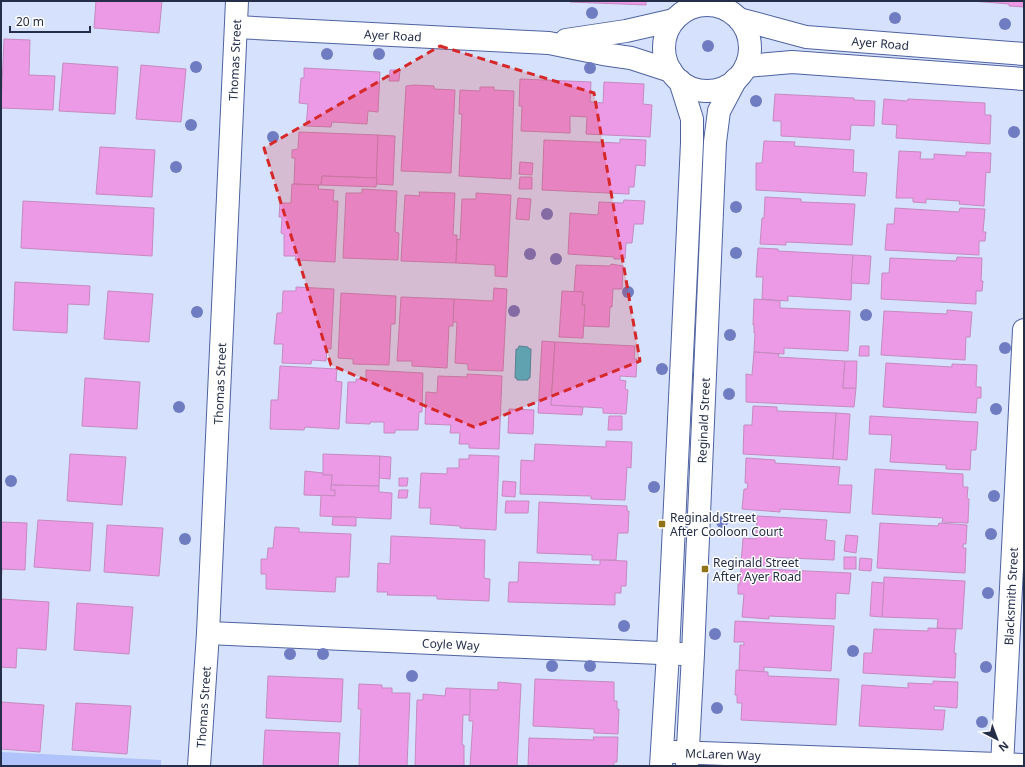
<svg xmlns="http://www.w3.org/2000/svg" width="1025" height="767" viewBox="0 0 1025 767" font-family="'Noto Sans',sans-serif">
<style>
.green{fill:#b0c3fa}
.water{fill:#44c1d4;stroke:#3b95aa}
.building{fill:#ec9ae6;stroke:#c58ac0}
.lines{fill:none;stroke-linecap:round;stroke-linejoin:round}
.minor-casing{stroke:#4e62a0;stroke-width:24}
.minor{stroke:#fff;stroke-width:22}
.tree{fill:#707cc2}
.marked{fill:#d62828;fill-opacity:0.2;stroke:#d62828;stroke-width:3;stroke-dasharray:8 5;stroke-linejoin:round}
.poi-dot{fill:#907318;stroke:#fff;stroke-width:1.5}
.labels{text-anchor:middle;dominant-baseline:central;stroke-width:3;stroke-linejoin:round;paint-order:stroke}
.street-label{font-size:12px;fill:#252e49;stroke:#fff}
.poi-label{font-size:12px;fill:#252e49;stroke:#fff;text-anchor:start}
</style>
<rect width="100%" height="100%" fill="#d6e1fd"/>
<polygon class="green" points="1,752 161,760 161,766 1,766"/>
<polygon class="water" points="519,346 528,347 529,349 531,349 530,378 528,378 528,380 517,380 517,378 515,378 516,349 518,349"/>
<g class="building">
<polygon points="96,1 162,1 159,33 94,28"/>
<polygon points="570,1 646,1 646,5 570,2"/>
<polygon points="972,1 1024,1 1024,7 1009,6 1009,4"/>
<polygon points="4,39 30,40 29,75 55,76 53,110 1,108"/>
<polygon points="63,63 118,67 115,114 59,111"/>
<polygon points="141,65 186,69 181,122 136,119"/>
<polygon points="304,68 380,72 378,112 368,111 367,124 332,122 331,127 306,126 308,104 299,103 301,78 304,78"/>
<polygon points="390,70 400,70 399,81 389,81"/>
<polygon points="520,79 591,82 590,102 603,103 604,82 644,84 643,104 652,105 650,137 586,134 587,117 570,116 570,133 521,131 522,106 519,106"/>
<polygon points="414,85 434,86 434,89 455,90 451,173 401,171 406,86"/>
<polygon points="480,87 494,87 494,90 514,91 511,179 459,176 462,114 459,114 460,90 480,91"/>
<polygon points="775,94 854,98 854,100 875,101 874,126 851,125 850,140 781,136 781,121 773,121"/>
<polygon points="884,99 907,101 908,99 985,103 985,115 991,115 990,144 896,138 897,125 882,124"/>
<polygon points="299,132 378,135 377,178 322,176 321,185 294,184 295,158 292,158 292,150 298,149"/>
<polygon points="378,135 395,136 393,185 376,184"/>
<polygon points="620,139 646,140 645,166 636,165 634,187 629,187 629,194 542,190 544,140 620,143"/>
<polygon points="764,141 795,142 794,146 854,150 853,172 867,173 865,196 756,190 756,163 762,163"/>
<polygon points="100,147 155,150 152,197 96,194"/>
<polygon points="899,151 921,152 920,159 934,159 934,154 966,156 966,152 991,153 990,173 986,172 984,206 959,204 960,201 926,199 926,203 913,202 913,198 896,198"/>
<polygon points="520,162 533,163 532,175 519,174"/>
<polygon points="322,176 377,178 376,187 321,185"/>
<polygon points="520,177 532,177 532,189 519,189"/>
<polygon points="292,184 319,185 318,189 334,190 333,201 338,201 335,262 295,260 296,256 284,256 284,234 281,233 282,217 279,217 280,203 291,203"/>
<polygon points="362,189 397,191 395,232 399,233 398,260 343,258 346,193 362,193"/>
<polygon points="419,192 455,193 453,235 457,235 456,263 401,261 405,195 420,196"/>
<polygon points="476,193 511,195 507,277 495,276 495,265 456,263 457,239 460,240 462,199 476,199"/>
<polygon points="765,197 801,199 801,202 855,204 852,245 786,242 786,245 760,244 762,218 764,218"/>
<polygon points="518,198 531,199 529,220 516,219"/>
<polygon points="624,200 645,201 643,224 634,224 632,243 626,243 625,259 614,259 614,257 568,254 570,213 598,215 599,202 623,203"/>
<polygon points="23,201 154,208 152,256 21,248"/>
<polygon points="895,208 959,212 960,208 985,209 983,232 986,232 985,241 979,241 979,255 885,250 887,224 894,224"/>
<polygon points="758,248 778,249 778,251 853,255 851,300 788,296 788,301 762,299 763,277 756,277"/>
<polygon points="853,255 871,256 869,284 851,283"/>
<polygon points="957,257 982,258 981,281 983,281 982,291 976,291 976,304 881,299 882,273 889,273 890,258 956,261"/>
<polygon points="611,264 623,266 622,289 613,289 612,307 610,307 609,327 583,326 585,305 582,305 583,292 574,292 576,265 610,266"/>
<polygon points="15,282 90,286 89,305 68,304 67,333 13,330"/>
<polygon points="296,287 334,289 331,349 327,349 326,361 312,360 311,364 282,363 283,344 274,344 277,313 282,313 283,291 296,291"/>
<polygon points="494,288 507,289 503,371 468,370 468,364 455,363 457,322 453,322 454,299 493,301"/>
<polygon points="108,291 153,294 149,342 104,339"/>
<polygon points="562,291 583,292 582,305 585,305 583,338 559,337"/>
<polygon points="341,293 396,296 395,324 391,324 389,365 353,364 353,359 338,358"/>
<polygon points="401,297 454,299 453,326 449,326 447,368 412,366 412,361 397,361"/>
<polygon points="754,299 780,301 780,308 850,311 848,351 784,348 784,354 754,352 755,333 754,333 754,325 753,325"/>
<polygon points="947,310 972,312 970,337 966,337 965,360 881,355 884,311 947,314"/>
<polygon points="542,341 555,342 551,405 583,407 582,415 538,413"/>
<polygon points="555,342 635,346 634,359 637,359 636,377 620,376 620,380 626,381 625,389 628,390 626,414 603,413 603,408 551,405"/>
<polygon points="860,346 869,346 869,356 859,356"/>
<polygon points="754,352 779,354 778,357 845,361 843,388 856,388 854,407 746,402 746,374 752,375"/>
<polygon points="845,361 857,361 856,388 843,388"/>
<polygon points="886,363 952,367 952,364 977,365 976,387 981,387 981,398 977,398 976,413 883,407"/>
<polygon points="280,366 337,369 336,381 342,382 339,429 305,427 304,430 270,429 271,400 278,400"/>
<polygon points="366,370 423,373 422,412 419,412 418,430 395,430 395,433 384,433 384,422 370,422 370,424 346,423 348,382 356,382 356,379 366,379"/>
<polygon points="467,374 502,376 499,449 469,448 469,444 459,444 460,433 450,433 451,425 425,424 426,392 437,393 438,376 467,377"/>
<polygon points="85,378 140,382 137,429 82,426"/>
<polygon points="753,406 777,407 777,411 836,413 833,459 743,454 744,425 752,425"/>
<polygon points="509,409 534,410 533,434 508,433"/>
<polygon points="836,413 850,414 847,460 833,459"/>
<polygon points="609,416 622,416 622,430 608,430"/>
<polygon points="870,416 978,422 976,450 971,450 970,470 946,469 946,465 890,462 892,435 869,434"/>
<polygon points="606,441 632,442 631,468 627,467 625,500 591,499 591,496 520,494 521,460 534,461 535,444 606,447"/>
<polygon points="70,454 126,457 122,505 67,501"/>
<polygon points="323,454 380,456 379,486 331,485 332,475 323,475"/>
<polygon points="469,455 499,456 496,530 460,528 460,526 430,524 431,508 419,508 421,473 447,474 447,468 459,468 459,459 469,459"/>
<polygon points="380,456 391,457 390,479 379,478"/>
<polygon points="746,458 775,460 775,463 840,467 838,485 852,485 850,513 780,509 780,512 742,509 744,489 747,489 748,483 745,483"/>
<polygon points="875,469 963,474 963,487 968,487 967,498 969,499 968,523 942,522 943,518 872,514"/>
<polygon points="305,471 323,473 323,475 332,475 331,490 335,490 335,496 304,495"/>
<polygon points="399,478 408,478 407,486 399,486"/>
<polygon points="503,481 516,482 515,497 502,496"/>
<polygon points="331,485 379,486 379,492 392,493 391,519 320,516 321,495 335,496 335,490 331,490"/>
<polygon points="399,490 408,490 407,498 398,498"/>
<polygon points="506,501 529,501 528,513 505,513"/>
<polygon points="539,502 627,506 627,511 629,511 628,533 618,533 616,560 592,560 592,555 537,553"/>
<polygon points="757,516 827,520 825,540 835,541 834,560 768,557 768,566 741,564 743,538 757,539 756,536"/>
<polygon points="333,517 356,517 356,526 332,525"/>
<polygon points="38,520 93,523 90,571 34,567"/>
<polygon points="1,522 27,523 25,570 2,569 1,584"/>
<polygon points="880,523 938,526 939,523 967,525 966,544 963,544 963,548 966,548 965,573 877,568"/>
<polygon points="107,525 163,528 159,576 104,572"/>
<polygon points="275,527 299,528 299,532 351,534 349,577 336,577 335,592 266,589 266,574 261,574 261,559 267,559 268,548 273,548"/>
<polygon points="846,535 858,536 856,553 844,551"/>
<polygon points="391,536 485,540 484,578 490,579 489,601 437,599 437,596 387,595 388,592 377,592 378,563 390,564"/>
<rect x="844" y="557" width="12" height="12"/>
<polygon points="860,558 872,559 871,571 859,570"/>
<polygon points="600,560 627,561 626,586 621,586 621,593 615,593 615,605 508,602 509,582 518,582 519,562 600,565"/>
<polygon points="741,568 851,573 849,594 836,593 835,619 769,616 769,619 742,617 744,594 738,594 738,584 740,584"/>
<polygon points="884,577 965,581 962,629 937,628 938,619 882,617"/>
<polygon points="872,582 884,583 882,617 870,616"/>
<polygon points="1,599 49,602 46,650 17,648 16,668 1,667"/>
<polygon points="77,603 133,607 129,654 74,650"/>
<polygon points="735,621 834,626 831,671 764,667 764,672 739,671 740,645 744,645 744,642 734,642"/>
<polygon points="928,628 956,629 954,653 956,653 955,678 863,673 864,653 872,653 874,629 928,631"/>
<polygon points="736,670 768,672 768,676 839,679 836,725 741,720 742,703 737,703 737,695 735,695"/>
<polygon points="268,676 343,679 341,722 266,718"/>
<polygon points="535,679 614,682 614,701 617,701 617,709 619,709 618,734 594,733 594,729 533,726"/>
<polygon points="933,681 958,682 957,708 934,706 934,710 945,710 943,730 859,726 862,685 908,688 908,683 933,684"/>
<polygon points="498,682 521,684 517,766 470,766 473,721 469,721 470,689 498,690"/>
<polygon points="359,684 382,685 382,688 392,688 392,693 410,693 407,766 359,766 361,709 358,709"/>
<polygon points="446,688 470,689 470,715 463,715 462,745 464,745 464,766 415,766 417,700 423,700 423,694 445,696"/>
<polygon points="1,702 44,705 40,752 1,749"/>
<polygon points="76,703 131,706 127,754 72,750"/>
<polygon points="265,730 340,733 338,766 263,766"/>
<polygon points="593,737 618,737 617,762 614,762 614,766 528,766 529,738 594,740"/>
</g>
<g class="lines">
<g class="minor-casing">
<g id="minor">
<circle cx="707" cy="48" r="43"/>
<path id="s1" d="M739 19 806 37 1024 54"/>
<path id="s2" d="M236 27 549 43 603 54 631 58 671 71"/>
<polyline points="566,40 626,31 674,20"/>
<polyline points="746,66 792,62 1024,79"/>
<path id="s3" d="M208 633 682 654"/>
<path id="s4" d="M673 752 1024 765"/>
<path id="s5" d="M199 766 208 633 237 1"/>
<polyline points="661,766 668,653 692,143 692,119 680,81"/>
<path id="s6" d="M687 766 693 654 715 142 719 111 736 79"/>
<path id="s7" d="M1002 766 1024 330"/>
</g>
</g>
<use href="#minor" class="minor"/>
</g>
<g class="tree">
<circle cx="592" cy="13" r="6"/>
<circle cx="895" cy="18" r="6"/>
<circle cx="1005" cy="24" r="6"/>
<circle cx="708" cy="46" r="6"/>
<circle cx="327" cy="54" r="6"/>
<circle cx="379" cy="54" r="6"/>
<circle cx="196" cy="67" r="6"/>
<circle cx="590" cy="68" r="6"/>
<circle cx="756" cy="101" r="6"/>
<circle cx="191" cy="125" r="6"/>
<circle cx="1014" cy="132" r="6"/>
<circle cx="273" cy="137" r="6"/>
<circle cx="176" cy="167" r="6"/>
<circle cx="736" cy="207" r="6"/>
<circle cx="547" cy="214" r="6"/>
<circle cx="736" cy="253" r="6"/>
<circle cx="530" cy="254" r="6"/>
<circle cx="556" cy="259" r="6"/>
<circle cx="628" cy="292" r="6"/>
<circle cx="514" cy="311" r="6"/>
<circle cx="197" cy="312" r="6"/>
<circle cx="866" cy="315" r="6"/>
<circle cx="730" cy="335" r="6"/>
<circle cx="1005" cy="348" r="6"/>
<circle cx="662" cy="369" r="6"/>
<circle cx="729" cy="394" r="6"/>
<circle cx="179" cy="407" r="6"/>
<circle cx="996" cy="409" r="6"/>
<circle cx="11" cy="481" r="6"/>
<circle cx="654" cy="487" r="6"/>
<circle cx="994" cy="496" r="6"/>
<circle cx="722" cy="522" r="6"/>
<circle cx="991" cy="534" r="6"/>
<circle cx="185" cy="539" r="6"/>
<circle cx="988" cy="593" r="6"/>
<circle cx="624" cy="626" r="6"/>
<circle cx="715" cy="634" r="6"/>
<circle cx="853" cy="651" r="6"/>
<circle cx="290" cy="654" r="6"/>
<circle cx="323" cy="654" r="6"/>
<circle cx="552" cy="666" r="6"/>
<circle cx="590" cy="666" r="6"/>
<circle cx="986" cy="667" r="6"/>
<circle cx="412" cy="676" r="6"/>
<circle cx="717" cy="708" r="6"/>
<circle cx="982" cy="722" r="6"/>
</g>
<path class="marked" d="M440 46 594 93 640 361 474 427 331 365 264 148Z"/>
<g class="poi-dot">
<rect x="658" y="520" width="8" height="8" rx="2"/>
<rect x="701" y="565" width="8" height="8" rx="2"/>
</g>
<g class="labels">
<g class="street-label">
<text stroke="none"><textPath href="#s2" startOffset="157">Ayer Road</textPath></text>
<text stroke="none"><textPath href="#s1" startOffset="144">Ayer Road</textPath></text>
<text stroke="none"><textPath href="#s5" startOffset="707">Thomas Street</textPath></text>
<text stroke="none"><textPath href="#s5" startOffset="383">Thomas Street</textPath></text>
<text stroke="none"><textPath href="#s6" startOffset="346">Reginald Street</textPath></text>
<text stroke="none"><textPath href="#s7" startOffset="170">Blacksmith Street</textPath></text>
<text stroke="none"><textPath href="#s3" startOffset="243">Coyle Way</textPath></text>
<text stroke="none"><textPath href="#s5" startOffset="59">Thomas Street</textPath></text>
<text stroke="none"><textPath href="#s4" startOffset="50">McLaren Way</textPath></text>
</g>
<g class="poi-label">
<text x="670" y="517">Reginald Street<tspan x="670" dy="14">After Cooloon Court</tspan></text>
<text x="713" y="562">Reginald Street<tspan x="713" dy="14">After Ayer Road</tspan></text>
</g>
</g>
<rect width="1025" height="767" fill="none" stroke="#252e49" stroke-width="4"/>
<g transform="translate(997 739) rotate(138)" stroke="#ffffff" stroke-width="3" paint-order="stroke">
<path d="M0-3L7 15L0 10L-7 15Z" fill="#252e49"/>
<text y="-6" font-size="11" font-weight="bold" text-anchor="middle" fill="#252e49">N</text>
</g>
<path d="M10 26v6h80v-6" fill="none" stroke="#252e49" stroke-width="2"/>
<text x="16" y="26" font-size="12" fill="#252e49" stroke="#ffffff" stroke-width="3" paint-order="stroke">20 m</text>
</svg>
